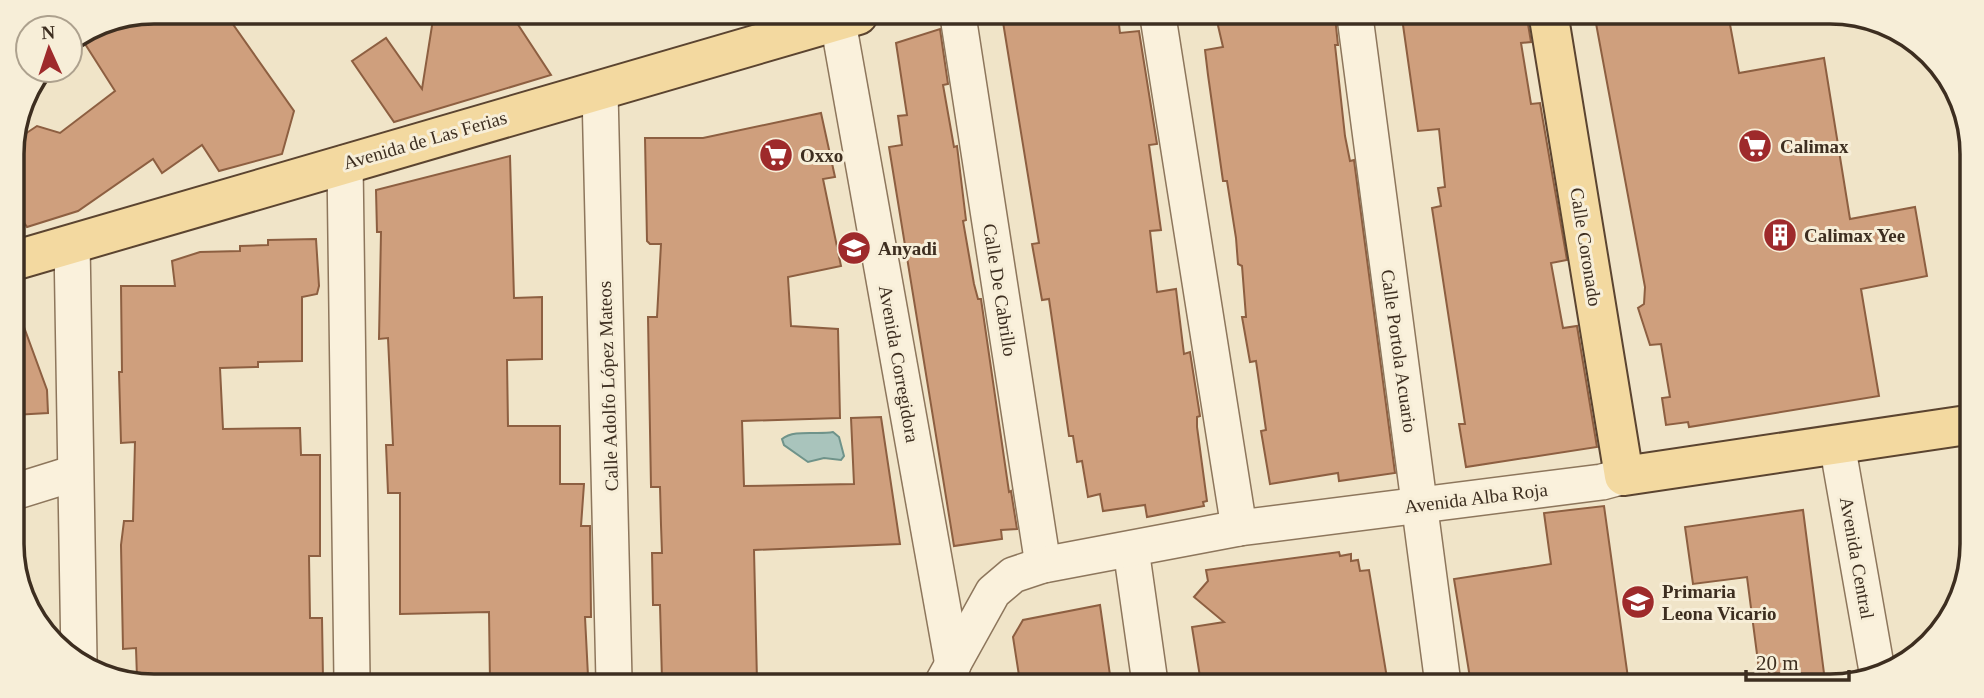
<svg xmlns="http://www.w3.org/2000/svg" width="1984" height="698" viewBox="0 0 1984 698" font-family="Georgia,serif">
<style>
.water{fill:#a9c4bc;stroke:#6f938a;stroke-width:2}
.building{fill:#cf9f7d;stroke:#8d5f41;stroke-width:2}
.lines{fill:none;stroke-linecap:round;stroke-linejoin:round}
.minor-casing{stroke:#8d765c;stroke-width:38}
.major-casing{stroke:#5b4430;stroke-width:42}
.minor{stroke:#faf1dc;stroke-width:35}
.major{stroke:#f3d9a0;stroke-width:38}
.labels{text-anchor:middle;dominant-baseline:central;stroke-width:6;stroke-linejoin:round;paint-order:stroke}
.street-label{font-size:19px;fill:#3d2e20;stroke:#f7eed8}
.poi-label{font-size:19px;font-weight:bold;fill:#3d2e20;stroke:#f7eed8;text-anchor:start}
.rim{fill:none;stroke:#3d2e20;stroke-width:3.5}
</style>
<rect width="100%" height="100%" fill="#f0e4c8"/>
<path class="water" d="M833 432 839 437 844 456 841 460 824 458 808 462 784 445 782 439C794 429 817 435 833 432Z"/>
<g class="building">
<polygon points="154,12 225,13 294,111 282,154 219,171 202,145 162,173 153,159 78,211 27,227 13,206 13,142 37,126 60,133 115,91 80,36 100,23"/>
<polygon points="434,13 511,14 551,75 394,122 352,61 386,38 422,89"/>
<polygon points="1002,16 1118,16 1120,33 1139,31 1157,144 1149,145 1161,230 1150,231 1157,292 1176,289 1184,354 1190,352 1200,416 1197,417 1197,427 1207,501 1203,502 1204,506 1147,517 1145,505 1103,511 1100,494 1088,497 1082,461 1077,462 1073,436 1069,436 1049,299 1042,300 1032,244 1039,243"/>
<polygon points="1216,17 1335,17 1338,45 1335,45 1345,136 1350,161 1354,160 1395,473 1339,481 1338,473 1270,484 1261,431 1266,430 1256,361 1250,362 1242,317 1246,317 1242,266 1238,264 1236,238 1227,181 1223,181 1208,75 1205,50 1223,47"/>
<polygon points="1402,18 1527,18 1531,42 1521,43 1531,104 1540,103 1567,260 1551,263 1563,328 1577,326 1597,447 1466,467 1459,424 1465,424 1432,208 1441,206 1438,188 1445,187 1439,129 1418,131"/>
<polygon points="1595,18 1729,19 1739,73 1824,58 1850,219 1915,207 1927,276 1861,289 1879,396 1689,427 1688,422 1666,425 1662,398 1670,397 1661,344 1650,345 1638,308 1644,304 1645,287"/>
<polygon points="940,29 948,84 943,85 954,147 957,146 966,220 963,221 974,284 978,299 981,299 1009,492 1011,491 1017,529 1001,530 1002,539 954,546 889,147 902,145 898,116 907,115 896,43"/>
<polygon points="821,113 835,177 823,179 841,266 788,277 791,326 838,329 840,418 742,421 744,486 854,484 851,418 881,417 900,544 754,550 757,681 662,680 660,605 653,605 652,553 662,553 661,525 660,487 651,487 648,317 657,317 661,244 650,244 647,241 645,138 703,138"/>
<polygon points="510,156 514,298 542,297 542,359 507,360 508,426 560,426 560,484 584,484 581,526 590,526 591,617 585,617 588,676 490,680 489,612 400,614 400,493 388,493 386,445 393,445 388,338 379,339 381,232 377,232 376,190"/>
<polygon points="316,239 319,286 317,294 302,297 302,361 258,362 258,367 220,368 223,429 300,428 301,455 320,455 320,556 309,556 310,618 322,618 323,679 137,678 136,648 123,649 121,545 124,521 133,521 135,442 121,443 119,372 122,372 121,286 175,286 172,261 200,252 240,251 240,246 268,245 268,240"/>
<polygon points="13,308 17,308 47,390 48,413 14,415"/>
<polygon points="1604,506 1629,685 1471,684 1454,579 1551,564 1544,513"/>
<polygon points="1803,510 1825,681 1761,685 1747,577 1693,584 1685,527"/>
<polygon points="1339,552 1340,556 1351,554 1351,561 1358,560 1360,571 1369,570 1388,684 1201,683 1192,627 1224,622 1194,597 1208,581 1206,570"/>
<polygon points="1100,605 1111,682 1020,682 1013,637 1023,620"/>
</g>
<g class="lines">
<g class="minor-casing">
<g id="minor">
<polyline points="958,16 1043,565"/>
<polyline points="1158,17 1239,528"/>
<polyline points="1355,17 1443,684"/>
<polyline points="838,22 953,665"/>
<polyline points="600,92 614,680"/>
<polyline points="345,163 352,679"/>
<polyline points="72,243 79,659"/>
<polyline points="1837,444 1877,671"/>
<polyline points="14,492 75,473"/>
<polyline points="1131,549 1150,683"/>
<polyline points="943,682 993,592 1013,575 1043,565 1239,528 1602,482 1624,476"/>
</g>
</g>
<g class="major-casing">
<g id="major">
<polyline points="1549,18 1624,476 1967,425"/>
<polyline points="13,261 858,15"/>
</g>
</g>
<use href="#minor" class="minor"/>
<use href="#major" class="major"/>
</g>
<defs>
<g id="supermarket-disc" transform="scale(1.75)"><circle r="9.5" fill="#9e2a2b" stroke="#f7eed8"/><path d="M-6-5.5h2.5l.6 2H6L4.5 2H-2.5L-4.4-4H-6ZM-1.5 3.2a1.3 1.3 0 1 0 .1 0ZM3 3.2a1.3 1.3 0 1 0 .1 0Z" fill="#fff"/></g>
<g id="building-disc" transform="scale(1.75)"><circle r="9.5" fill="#9e2a2b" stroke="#f7eed8"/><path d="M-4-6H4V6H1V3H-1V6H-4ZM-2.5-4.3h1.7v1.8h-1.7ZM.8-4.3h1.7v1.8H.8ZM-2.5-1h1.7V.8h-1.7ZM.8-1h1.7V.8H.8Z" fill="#fff"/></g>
<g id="school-disc" transform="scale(1.75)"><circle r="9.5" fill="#9e2a2b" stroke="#f7eed8"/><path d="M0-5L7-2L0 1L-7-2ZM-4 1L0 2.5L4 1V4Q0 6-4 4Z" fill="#fff"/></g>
</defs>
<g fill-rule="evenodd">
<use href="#supermarket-disc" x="1755" y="146"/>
<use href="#supermarket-disc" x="776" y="155"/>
<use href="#building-disc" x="1780" y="235"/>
<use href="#school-disc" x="854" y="248"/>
<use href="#school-disc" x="1638" y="602"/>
</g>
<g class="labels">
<g class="street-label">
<text transform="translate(425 140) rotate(-16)">Avenida de Las Ferias</text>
<text transform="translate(1586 247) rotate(81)">Calle Coronado</text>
<text transform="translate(1000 290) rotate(81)">Calle De Cabrillo</text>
<text transform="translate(1399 351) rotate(82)">Calle Portola Acuario</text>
<text transform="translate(899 364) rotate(80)">Avenida Corregidora</text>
<text transform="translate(608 386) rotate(-92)">Calle Adolfo López Mateos</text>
<text transform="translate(1476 498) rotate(-7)">Avenida Alba Roja</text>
<text transform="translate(1857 558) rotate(80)">Avenida Central</text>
</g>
<g class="poi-label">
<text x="1780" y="146">Calimax</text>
<text x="800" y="155">Oxxo</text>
<text x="1804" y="235">Calimax Yee</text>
<text x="878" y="248">Anyadi</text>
<text x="1662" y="591">Primaria<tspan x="1662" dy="22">Leona Vicario</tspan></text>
</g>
</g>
<path d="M0 0H1984V698H0ZM154 24H1830A130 130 0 0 1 1960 154V544A130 130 0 0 1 1830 674H154A130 130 0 0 1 24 544V154A130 130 0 0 1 154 24Z" fill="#f7eed8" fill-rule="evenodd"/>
<path class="rim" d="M154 24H1830A130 130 0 0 1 1960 154V544A130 130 0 0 1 1830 674H154A130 130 0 0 1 24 544V154A130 130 0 0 1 154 24Z"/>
<g transform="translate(49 49) rotate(357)"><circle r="33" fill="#f7eed8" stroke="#ada18e" stroke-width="2"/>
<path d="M0-5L12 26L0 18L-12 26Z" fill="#9e2a2b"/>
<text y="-10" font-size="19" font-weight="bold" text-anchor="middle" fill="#3d2e20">N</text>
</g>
<path d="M1746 670v10h103v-10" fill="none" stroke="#3d2e20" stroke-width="3.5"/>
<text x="1756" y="670" font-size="21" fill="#3d2e20" stroke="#f7eed8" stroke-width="5" paint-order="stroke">20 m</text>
</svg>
